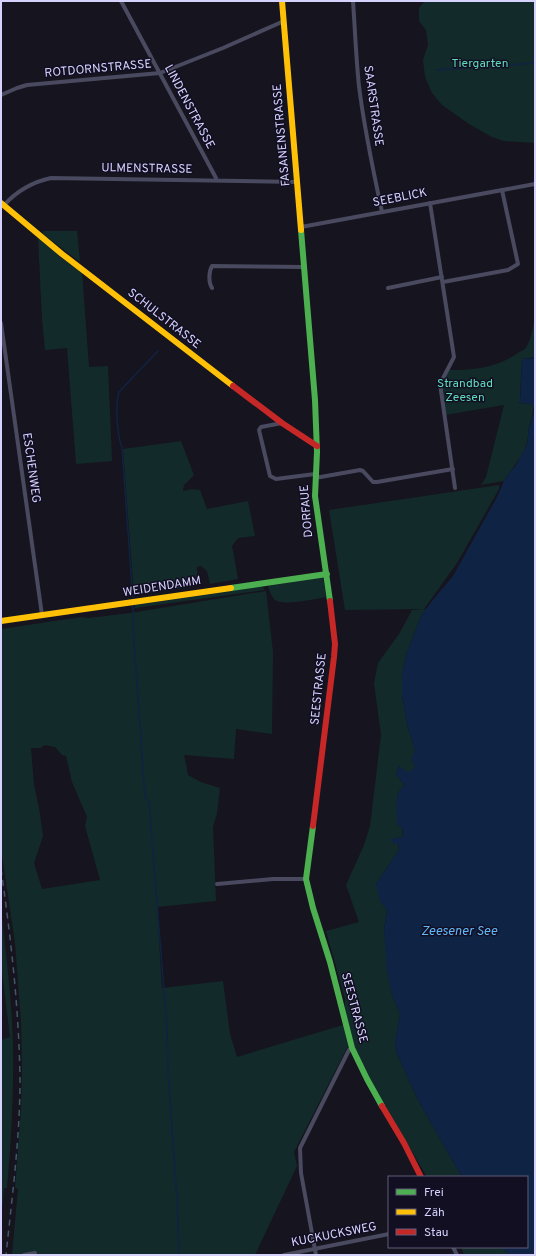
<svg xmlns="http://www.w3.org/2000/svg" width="536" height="1256" viewBox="0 0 536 1256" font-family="Overpass,sans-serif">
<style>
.green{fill:#132a2a;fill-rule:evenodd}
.water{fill:#0f2344}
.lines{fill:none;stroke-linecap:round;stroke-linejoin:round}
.stream{stroke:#0f2344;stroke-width:1.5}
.street{stroke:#49495f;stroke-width:4}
.fast{stroke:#4caf50;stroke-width:6}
.slow{stroke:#ffc107;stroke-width:6}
.jam{stroke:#c62828;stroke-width:6}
.rail{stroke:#425867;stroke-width:1.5;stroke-dasharray:6 5;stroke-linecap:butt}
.labels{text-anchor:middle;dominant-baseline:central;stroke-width:3;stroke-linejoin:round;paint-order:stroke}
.park-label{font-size:12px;fill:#5fddbb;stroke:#120f23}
.street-label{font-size:12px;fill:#d6d2fe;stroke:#120f23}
.water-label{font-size:13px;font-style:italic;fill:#62b7fc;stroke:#120f23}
</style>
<rect width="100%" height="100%" fill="#16141e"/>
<g class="green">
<polygon points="425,1 535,1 535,143 504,141 492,137 469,124 442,105 432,93 425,77 423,60 428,45 426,30 419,21 419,8"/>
<polygon points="43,231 77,231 80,262 43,234"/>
<polygon points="38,237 82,271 89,367 108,366 112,461 76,464 67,348 45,350 42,319"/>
<path d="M535 316V357L522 359 520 394 521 402 518 403 530 404 533 405C534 414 531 419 529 427 528 433 528 440 526 446 521 459 511 469 504 481L481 485 486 477 504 405 445 415 440 384 448 370C474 370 496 368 518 353 521 351 526 349 527 346 532 337 533 325 535 316Z"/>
<polygon points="181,441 194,475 184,485 183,491 191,489 200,490 207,509 248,501 255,536 238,538 232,546 238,579 210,584 207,571 201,566 197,567 198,586 134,595 123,449"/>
<polygon points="499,485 499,489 457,563 424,609 345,610 329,510"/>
<path d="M323 577 326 597C316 599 283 606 275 600 271 596 269 590 268 586Z"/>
<polygon points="262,586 265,590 135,608 135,604"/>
<path d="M266 591 273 652 272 734 236 729 234 759 184 755 188 775 201 782 220 788 217 813 213 827 216 901 157 907 162 988 223 981 230 1034 237 1057 343 1025 348 1046 294 1152 297 1166 255 1255H12L18 1189 15 1188 21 1111 22 1068 21 1021 15 943 1 849V629L81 617 89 618 130 613ZM45 745 55 747 62 755 66 756 72 782 87 817 85 826 100 880 42 889 34 863 43 836 39 808 34 785 31 748H40Z"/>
<polygon points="426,609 422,614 406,655 402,675 402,695 407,724 415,751 416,767 412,771 405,771 399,766 396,775 405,785 400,790 397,797 403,837 396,838 399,850 376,884 384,906 387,910 384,930 386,950 392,995 400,1014 395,1043 397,1054 419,1102 462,1177 427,1177 352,1050 345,1025 345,999 326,931 359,922 346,885 364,845 370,826 381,735 374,683 378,663 399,634 412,610"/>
<path d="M1 909C5 947 10 984 12 1021 15 1077 12 1132 7 1188H4L2 1211 1 1040 10 1037 1 964Z"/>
<polygon points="461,1247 501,1247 510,1255 464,1255"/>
</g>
<path class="water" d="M535 358V1255H510L501 1247H527V1177H462L419 1102 397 1054 395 1043 400 1014 392 995 387 972 384 930 387 910 380 901 376 884 399 850 398 844 391 842V839L403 837 402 828 398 826C396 817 395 798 400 790 401 788 403 787 405 785L396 775 399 766 405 771H411L415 767 411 758 415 751 407 724 402 695V675L406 655 422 614 436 596 453 576 497 497 504 481 510 472 516 465 527 445 529 428 534 412 533 405 530 404 520 403 522 359Z"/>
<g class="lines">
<g class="stream">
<polyline points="437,70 535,63"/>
<path d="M133 601 122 448C117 433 115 407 119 392L158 351"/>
<polyline points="133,604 133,626 145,797 149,802 167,1028 168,1069 177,1201 179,1254"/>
</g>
<g class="street">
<polyline points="121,1 216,178 216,180"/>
<path d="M353 1C355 29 356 58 359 86 364 128 373 170 382 212"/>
<polyline points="1,95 17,88 27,85 160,73 223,48 284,21"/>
<polyline points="430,203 454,357 440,384 455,488"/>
<path d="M4 205C17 191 32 182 51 178L297 182"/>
<polyline points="301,227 535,184"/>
<polyline points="443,282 508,270 518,264 502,190"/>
<path d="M212 288C208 282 209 271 212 266L304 267"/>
<polyline points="388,288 442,277"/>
<polyline points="1,323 42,615"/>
<polyline points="282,423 261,427 259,430 270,476 276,479 315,474"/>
<polyline points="315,478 360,470 363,471 373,482 377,482 453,469"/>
<polyline points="217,884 273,879 306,879"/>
<polyline points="453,1247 457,1255"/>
<polyline points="24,1255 35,1253"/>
<polyline points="284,1255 389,1234"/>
<polyline points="316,1255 301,1173 300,1148 349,1050 352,1048"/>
</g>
<g class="fast">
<polyline points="301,230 315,400 317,452 315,496 330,601"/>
<polyline points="231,588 327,574"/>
<polyline points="313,826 306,879 313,908 330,962 352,1048 367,1079 382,1106"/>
</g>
<g class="slow">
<polyline points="282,1 301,230"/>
<polyline points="1,203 62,254 233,386"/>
<polyline points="1,621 231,588"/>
</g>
<g class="jam">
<polyline points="233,386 282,423 317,446"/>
<polyline points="313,826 334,657 335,644 330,601"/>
<polyline points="382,1106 404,1143 421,1177"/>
</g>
<path class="rail" d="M1 869C11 939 19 1009 20 1080 20 1138 12 1197 6 1255"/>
</g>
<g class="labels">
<g class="park-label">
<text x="480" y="64">Tiergarten</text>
<text x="465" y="384">Strandbad<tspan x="465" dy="14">Zeesen</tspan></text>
</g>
<g class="street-label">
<text transform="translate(98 69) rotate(-5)">ROTDORNSTRASSE</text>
<text transform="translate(373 106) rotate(82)">SAARSTRASSE</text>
<text transform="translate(189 107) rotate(62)">LINDENSTRASSE</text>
<text transform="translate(282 135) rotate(-95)">FASANENSTRASSE</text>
<text transform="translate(147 169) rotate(1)">ULMENSTRASSE</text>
<text transform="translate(400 198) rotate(-11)">SEEBLICK</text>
<text transform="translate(164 319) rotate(38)">SCHULSTRASSE</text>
<text transform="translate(31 468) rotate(82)">ESCHENWEG</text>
<text transform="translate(307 511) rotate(-95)">DORFAUE</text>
<text transform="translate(162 587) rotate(-9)">WEIDENDAMM</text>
<text transform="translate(319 689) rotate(-84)">SEESTRASSE</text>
<text transform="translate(354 1008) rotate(75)">SEESTRASSE</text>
<text transform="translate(334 1235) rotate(-11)">KUCKUCKSWEG</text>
</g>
<g class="water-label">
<text x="459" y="932">Zeesener See</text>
</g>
</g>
<rect width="536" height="1256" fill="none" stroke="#d6d2fe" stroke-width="4"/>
<rect x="388" y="1176" width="140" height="72" fill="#120f23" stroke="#605d7b"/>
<rect x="396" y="1189" width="20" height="6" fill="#4caf50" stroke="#605d7b"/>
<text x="424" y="1196" font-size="12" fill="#d6d2fe">Frei</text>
<rect x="396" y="1209" width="20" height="6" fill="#ffc107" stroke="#605d7b"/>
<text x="424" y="1216" font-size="12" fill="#d6d2fe">Zäh</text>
<rect x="396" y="1229" width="20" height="6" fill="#c62828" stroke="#605d7b"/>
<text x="424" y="1236" font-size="12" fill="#d6d2fe">Stau</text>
</svg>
